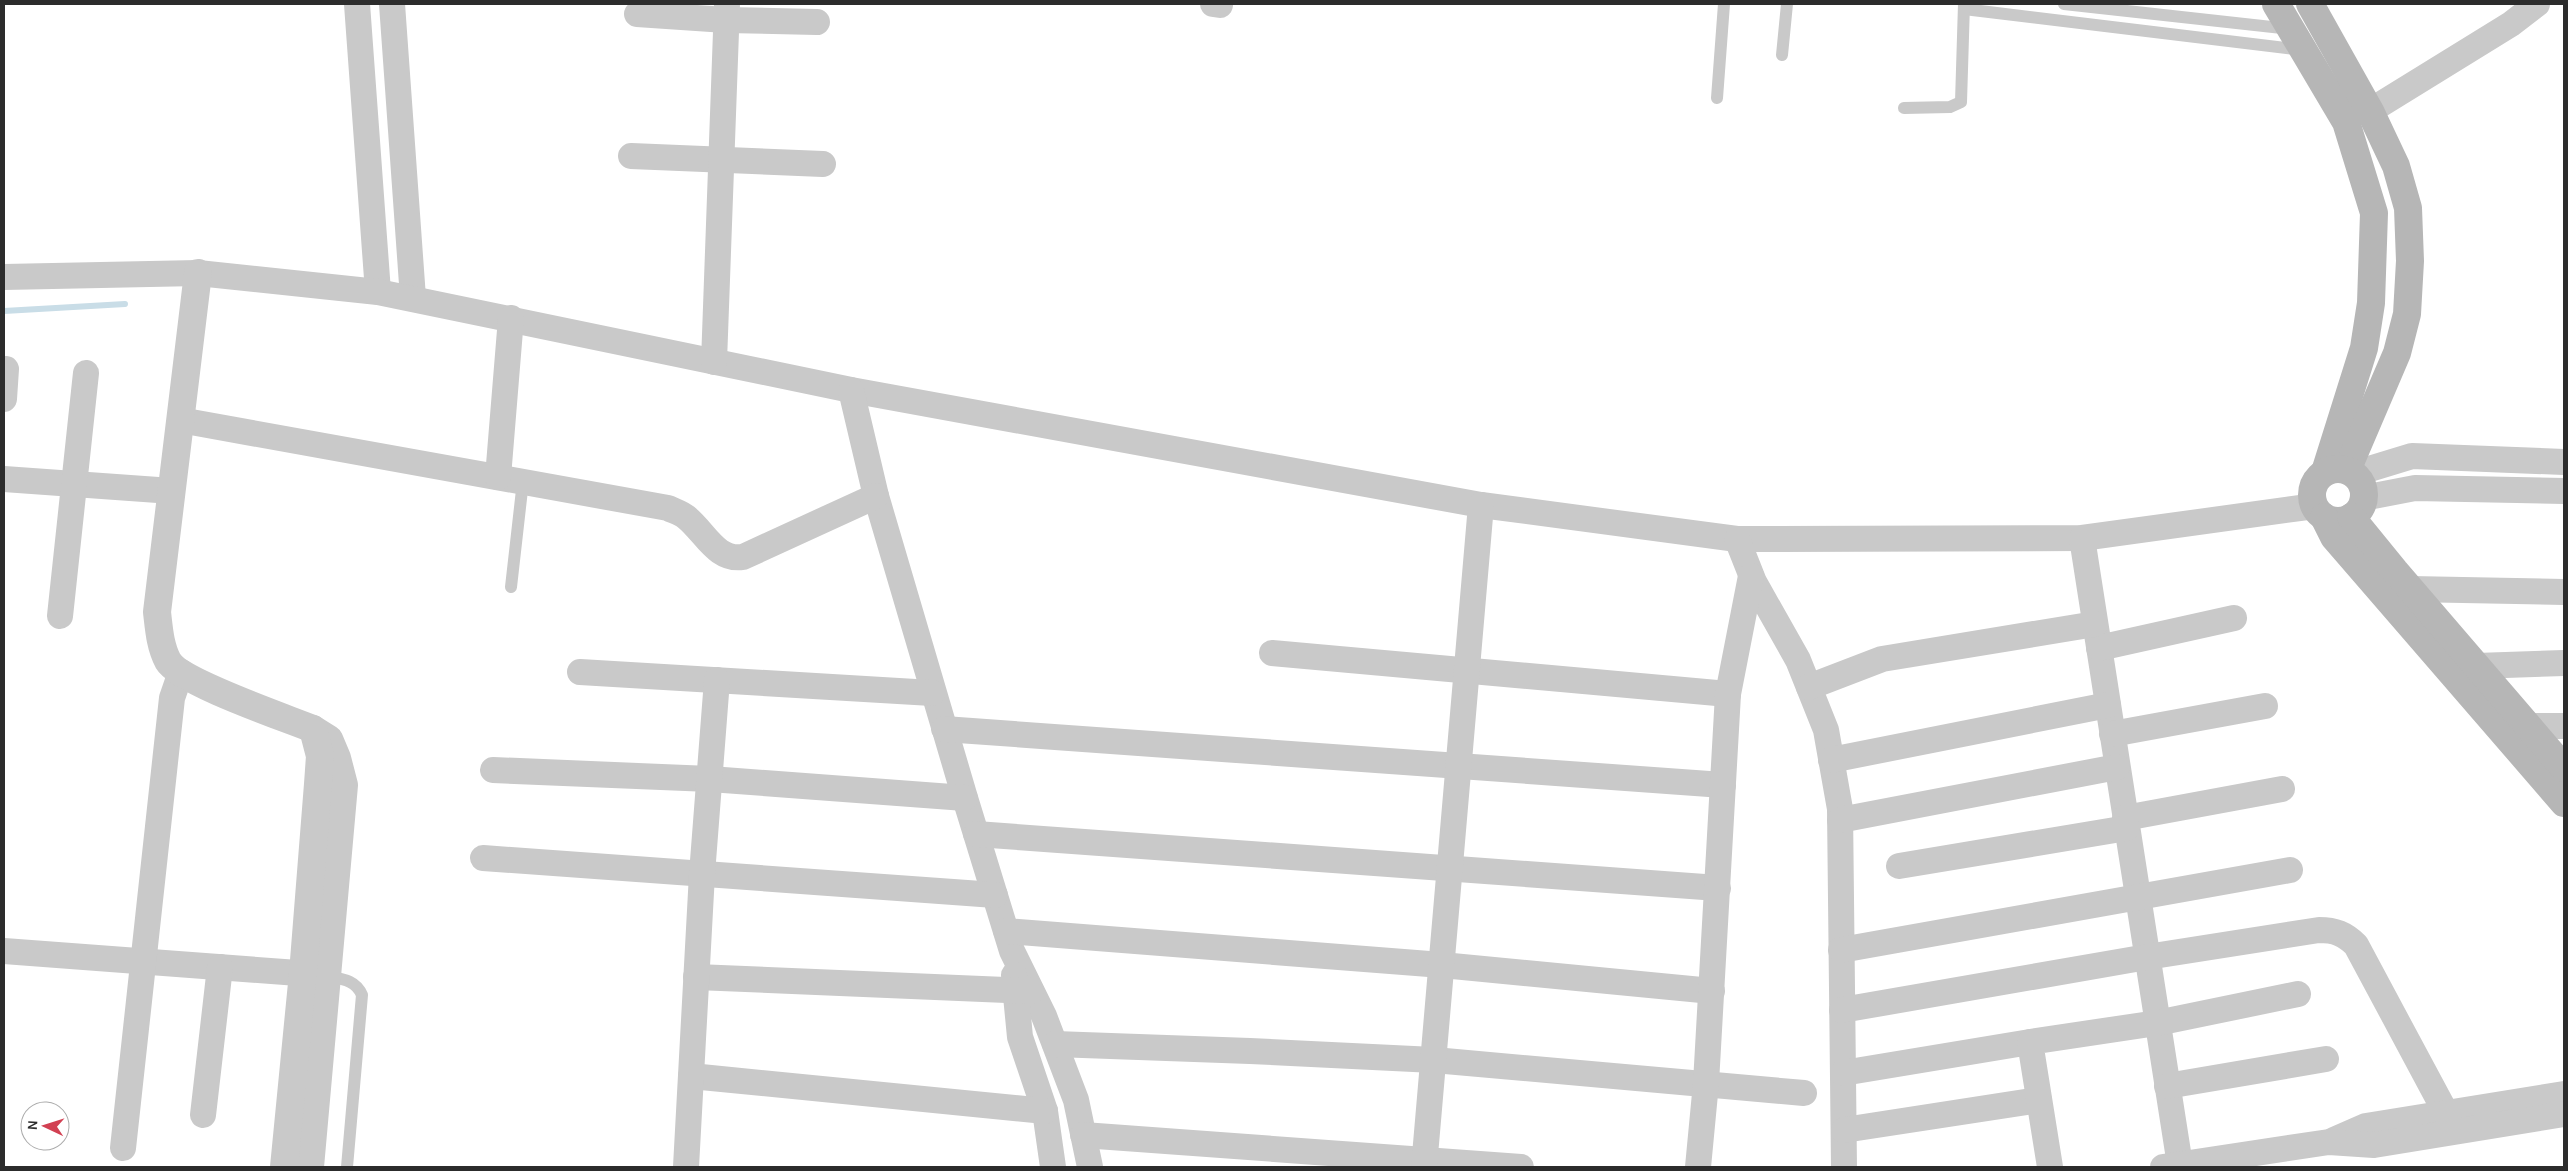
<svg xmlns="http://www.w3.org/2000/svg" width="2568" height="1171" viewBox="0 0 2568 1171" font-family="Karla,sans-serif">
<style>
.lines{fill:none;stroke-linecap:round;stroke-linejoin:round}
.stream{stroke:#c9dde7;stroke-width:6}
.service{stroke:#c9c9c9;stroke-width:12}
.minor{stroke:#c9c9c9;stroke-width:26}
.tertiary{stroke:#c9c9c9;stroke-width:28}
.secondary{stroke:#b6b6b6;stroke-width:28}
</style>
<rect width="100%" height="100%" fill="#fff"/>
<g class="lines">
<polyline class="stream" points="4,311 125,304"/>
<g class="service">
<polyline points="2064,4 2290,29"/>
<polyline points="1964,9 2303,50"/>
<polyline points="1782,55 1787,4"/>
<polyline points="1717,98 1724,4"/>
<polyline points="1904,108 1950,107 1961,102 1964,4"/>
<polyline points="511,587 523,481"/>
<path d="M327 976C342 979 356 980 362 995L347 1167"/>
</g>
<g class="minor">
<polyline points="357,4 378,292"/>
<polyline points="392,4 413,298"/>
<polyline points="1213,4 1220,5"/>
<polyline points="637,14 726,20 817,22"/>
<polyline points="2370,111 2511,24 2537,4"/>
<polyline points="631,156 823,164"/>
<polyline points="4,277 198,273 378,292 851,390 1481,505 1737,539 2082,538 2315,506"/>
<polyline points="714,362 727,4"/>
<polyline points="851,390 876,496 965,798 1012,951 1044,1016 1076,1100 1090,1167"/>
<polyline points="4,399 6,369"/>
<path d="M180 420 668 508C674 511 681 513 686 517 705 532 716 561 743 557L876 496"/>
<polyline points="2353,474 2412,456 2564,462"/>
<polyline points="498,477 511,318"/>
<polyline points="4,479 172,491"/>
<polyline points="2363,498 2415,488 2564,491"/>
<polyline points="2082,538 2180,1165"/>
<polyline points="1737,539 1754,582 1798,660 1826,730 1840,809 1844,1167"/>
<polyline points="2410,589 2564,592"/>
<polyline points="60,616 86,373"/>
<polyline points="2099,648 2234,618"/>
<polyline points="1272,653 1728,694"/>
<polyline points="2476,666 2564,663"/>
<polyline points="580,672 932,693"/>
<polyline points="1809,687 1882,659 2095,624"/>
<polyline points="2528,726 2564,726"/>
<polyline points="944,729 1723,785"/>
<polyline points="2112,734 2265,706"/>
<polyline points="1831,760 2108,705"/>
<polyline points="493,770 710,779 965,798"/>
<polyline points="2125,818 2282,789"/>
<polyline points="1840,820 2117,767"/>
<polyline points="976,834 1718,888"/>
<polyline points="483,858 995,895"/>
<polyline points="1899,866 2127,828"/>
<polyline points="1006,931 1442,965 1712,991"/>
<polyline points="1841,950 2290,870"/>
<polyline points="4,951 325,975"/>
<polyline points="1014,975 1020,1037 1045,1111 1053,1167"/>
<polyline points="696,977 1031,991"/>
<path d="M1842 1010 2147 957 2319 930C2335 930 2345 934 2356 945L2446 1113"/>
<polyline points="1055,1044 1250,1051 1434,1060 1804,1093"/>
<polyline points="1843,1073 2030,1042"/>
<polyline points="691,1076 1045,1111"/>
<polyline points="2167,1086 2326,1059"/>
<polyline points="203,1115 220,967"/>
<polyline points="1844,1130 2039,1100"/>
<polyline points="1083,1135 1521,1167"/>
<polyline points="2334,1140 2366,1126 2564,1094"/>
<polyline points="123,1148 172,698 181,672"/>
<polyline points="686,1167 702,874 717,680"/>
<polyline points="1424,1167 1481,505"/>
<polyline points="1698,1167 1706,1083 1728,694 1751,576"/>
<polyline points="2050,1167 2030,1042 2157,1023 2298,994"/>
<polyline points="2163,1167 2329,1142 2374,1145 2564,1114"/>
</g>
<g class="tertiary">
<path d="M198 273 157 612C159 629 160 646 168 661 180 682 286 718 313 729L329 739 337 758 344 785 310 1167"/>
<polyline points="284,1167 303,973 318,784 320,756 313,729"/>
</g>
<g class="secondary">
<polyline points="2276,4 2346,122 2374,213 2371,303 2364,348 2325,472"/>
<polyline points="2310,4 2370,111 2396,166 2408,208 2410,261 2407,314 2397,353 2347,470"/>
<circle cx="2338" cy="495" r="26"/>
<polyline points="2324,517 2334,537 2564,803"/>
<polyline points="2351,517 2395,571 2564,768"/>
</g>
</g>
<rect width="2568" height="1171" fill="none" stroke="#2c2c2c" stroke-width="10"/>
<g transform="translate(45 1126) rotate(274)"><circle r="24" fill="#ffffff" stroke="#ababab"/>
<path d="M0-4L9 19L0 12L-9 19Z" fill="#d24052"/>
<text y="-8" font-size="14" font-weight="bold" text-anchor="middle" fill="#2c2c2c">N</text>
</g>
</svg>
